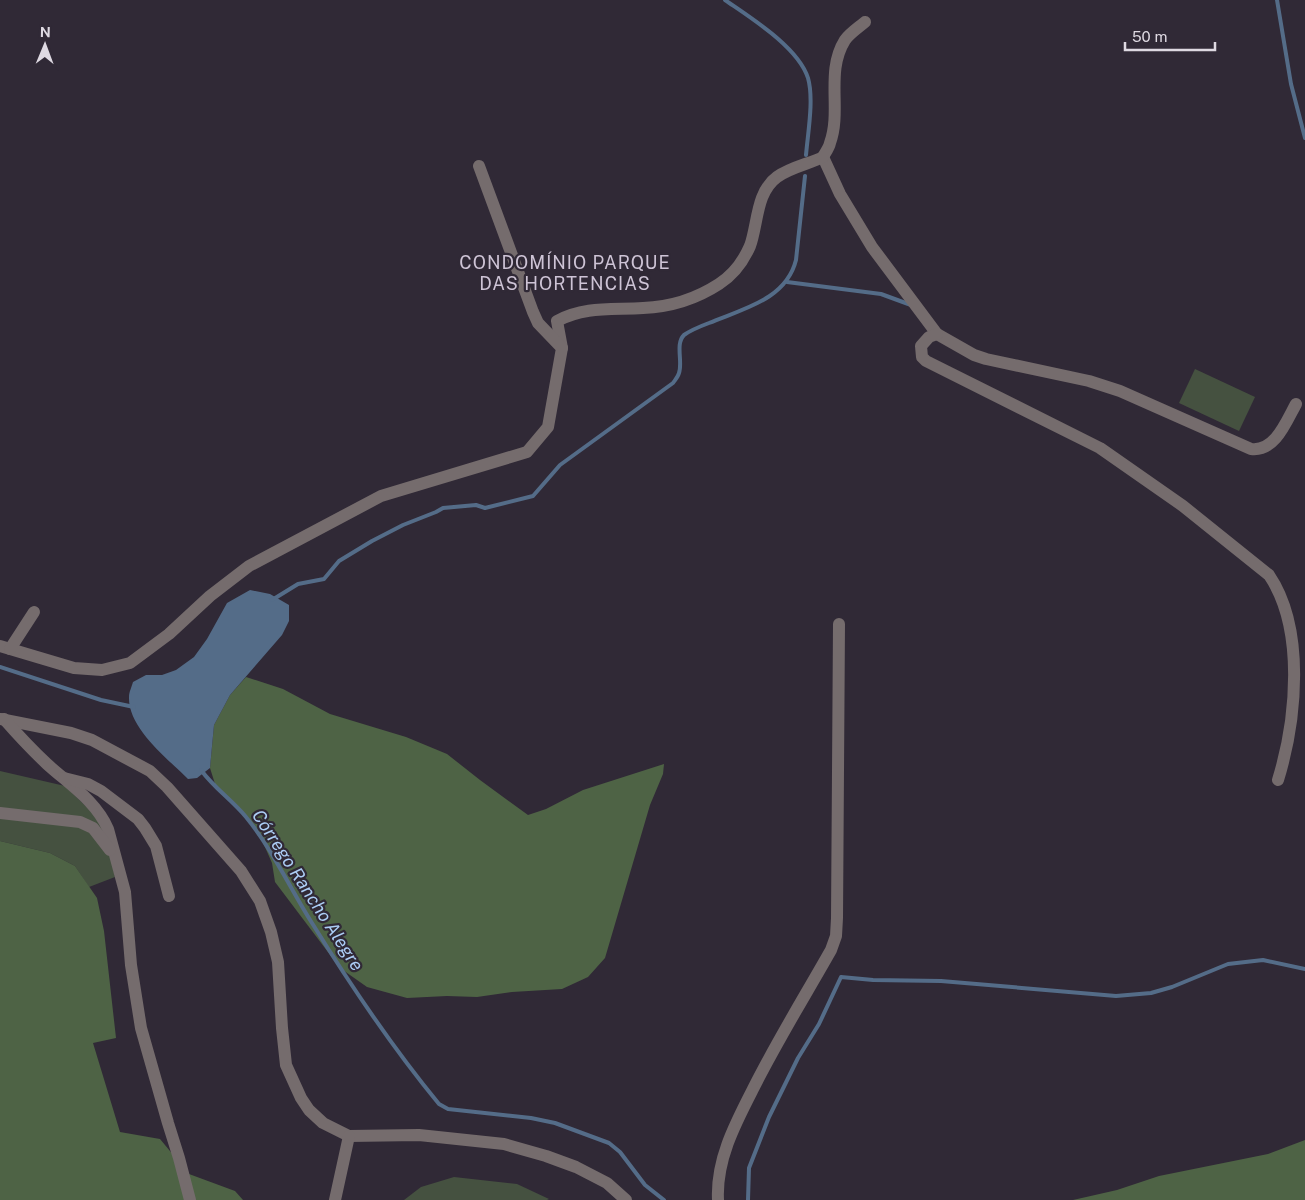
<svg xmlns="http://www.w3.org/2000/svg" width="1305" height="1200" viewBox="0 0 1305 1200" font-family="'Public Sans',sans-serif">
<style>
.green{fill:#455140}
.forest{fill:#4e6345}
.water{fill:#546c88}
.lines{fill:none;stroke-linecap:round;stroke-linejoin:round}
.stream{stroke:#546c88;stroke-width:4}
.minor{stroke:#756c6d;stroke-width:12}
.labels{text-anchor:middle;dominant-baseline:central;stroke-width:4.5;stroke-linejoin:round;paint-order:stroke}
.neighbourhood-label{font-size:18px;letter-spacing:1px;fill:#cec4d6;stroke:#302936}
.water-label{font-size:18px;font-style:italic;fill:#accdf5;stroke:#302936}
</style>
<rect width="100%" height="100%" fill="#302936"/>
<g class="green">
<polygon points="1195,369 1255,397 1239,431 1179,403"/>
<polygon points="0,771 65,786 104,824 115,877 89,887 75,866 50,853 0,841"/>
<polygon points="454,1177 517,1184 549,1199 547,1200 404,1200 421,1187"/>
</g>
<g class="forest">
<polygon points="246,677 283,689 330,714 406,737 447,754 480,780 528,815 546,809 583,790 664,764 663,774 650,805 605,958 588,977 562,989 512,992 477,997 447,996 407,998 367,987 340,968 275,882 272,863 261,838 248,819 216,787 210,768 214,725 230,695"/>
<polygon points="0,841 50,853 75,866 97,898 104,931 116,1038 93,1043 120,1132 160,1139 189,1174 235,1191 243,1200 0,1200"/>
<polygon points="1305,1140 1305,1200 1073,1200 1117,1190 1159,1176 1268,1154"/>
</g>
<path class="water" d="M250 590 270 594 289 605V621L282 635 230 695 214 725 210 768 197 778 188 779C167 758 128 728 129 697 129 692 132 686 133 682L146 675H162L176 670 194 657 207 639 227 603Z"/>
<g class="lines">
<g class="stream">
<path d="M725 0C751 18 798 47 808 78 814 99 808 132 806 155"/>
<polyline points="1277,0 1291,84 1305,138"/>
<polyline points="787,282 881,294 911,305"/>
<path d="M272 600 298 584 324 579 339 561 372 541 403 525 436 512 443 508 476 505 485 508 533 496 560 465 673 383C675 380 678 377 679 373 683 362 675 344 684 335 691 330 701 326 709 323 742 309 786 300 796 260L805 176"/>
<polyline points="0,667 101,700 134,707"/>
<path d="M201 770C214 788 232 800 246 817 272 849 290 888 312 923 351 986 392 1047 439 1104L448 1109 531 1118 555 1123 609 1143 620 1152 645 1185 664 1200"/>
<polyline points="748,1200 749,1168 769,1117 798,1058 819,1024 841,977 873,980 941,981 1116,996 1151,993 1172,987 1228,964 1263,960 1305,969"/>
</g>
<g class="minor">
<path d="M823 157 840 194 872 247 937 334 974 355 986 359 1089 381 1120 391 1251 449C1275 452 1286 422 1296 404"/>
<path d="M937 334 929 337 921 346 922 357 926 361 1100 448 1183 506 1269 575C1305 628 1297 718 1278 780"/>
<path d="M562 348 557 321C585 306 612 310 643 308 669 307 696 299 719 284 733 275 743 262 750 246 758 224 756 192 777 177 791 167 809 164 823 157 825 153 829 148 830 143 842 110 825 72 845 40 850 33 858 28 865 22"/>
<polyline points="0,646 74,668 102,670 130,663 169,634 210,596 249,566 381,496 527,452 548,427 562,348 538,323 533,312 479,166"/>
<polyline points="10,649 34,612"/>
<polyline points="0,719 71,733 92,740 150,771 167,787 241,871 260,901 271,932 278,962 282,1028 286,1065 301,1098 309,1110 323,1123 349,1136 419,1135 504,1144 546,1156 576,1167 607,1183 626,1200"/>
<path d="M4 719C18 735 32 750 47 764 69 784 96 801 108 829L125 892 131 965 141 1028 168 1123 179 1158 190 1200"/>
<polyline points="64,778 88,784 101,791 138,819 145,828 156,846 169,896"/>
<polyline points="0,813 80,822 93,828 110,850"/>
<polyline points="335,1200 349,1136"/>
<path d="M718 1200C716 1160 735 1124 753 1089 777 1041 805 996 831 950L836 936 837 918 839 624"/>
</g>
</g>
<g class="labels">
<g class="neighbourhood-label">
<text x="565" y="262">CONDOMÍNIO PARQUE<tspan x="565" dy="21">DAS HORTENCIAS</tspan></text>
</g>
<g class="water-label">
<text transform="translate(308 890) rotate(57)">Córrego Rancho Alegre</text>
</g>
</g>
<g transform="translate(45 45) rotate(1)" stroke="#302936" stroke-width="4" paint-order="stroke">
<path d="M0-4L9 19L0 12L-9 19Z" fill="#ded9e2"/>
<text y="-8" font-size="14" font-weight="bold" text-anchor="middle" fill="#ded9e2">N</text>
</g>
<path d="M1125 42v8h90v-8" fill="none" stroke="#ded9e2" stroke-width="2.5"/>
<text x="1132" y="42" font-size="15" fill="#ded9e2" stroke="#302936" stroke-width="4" paint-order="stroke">50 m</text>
</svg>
